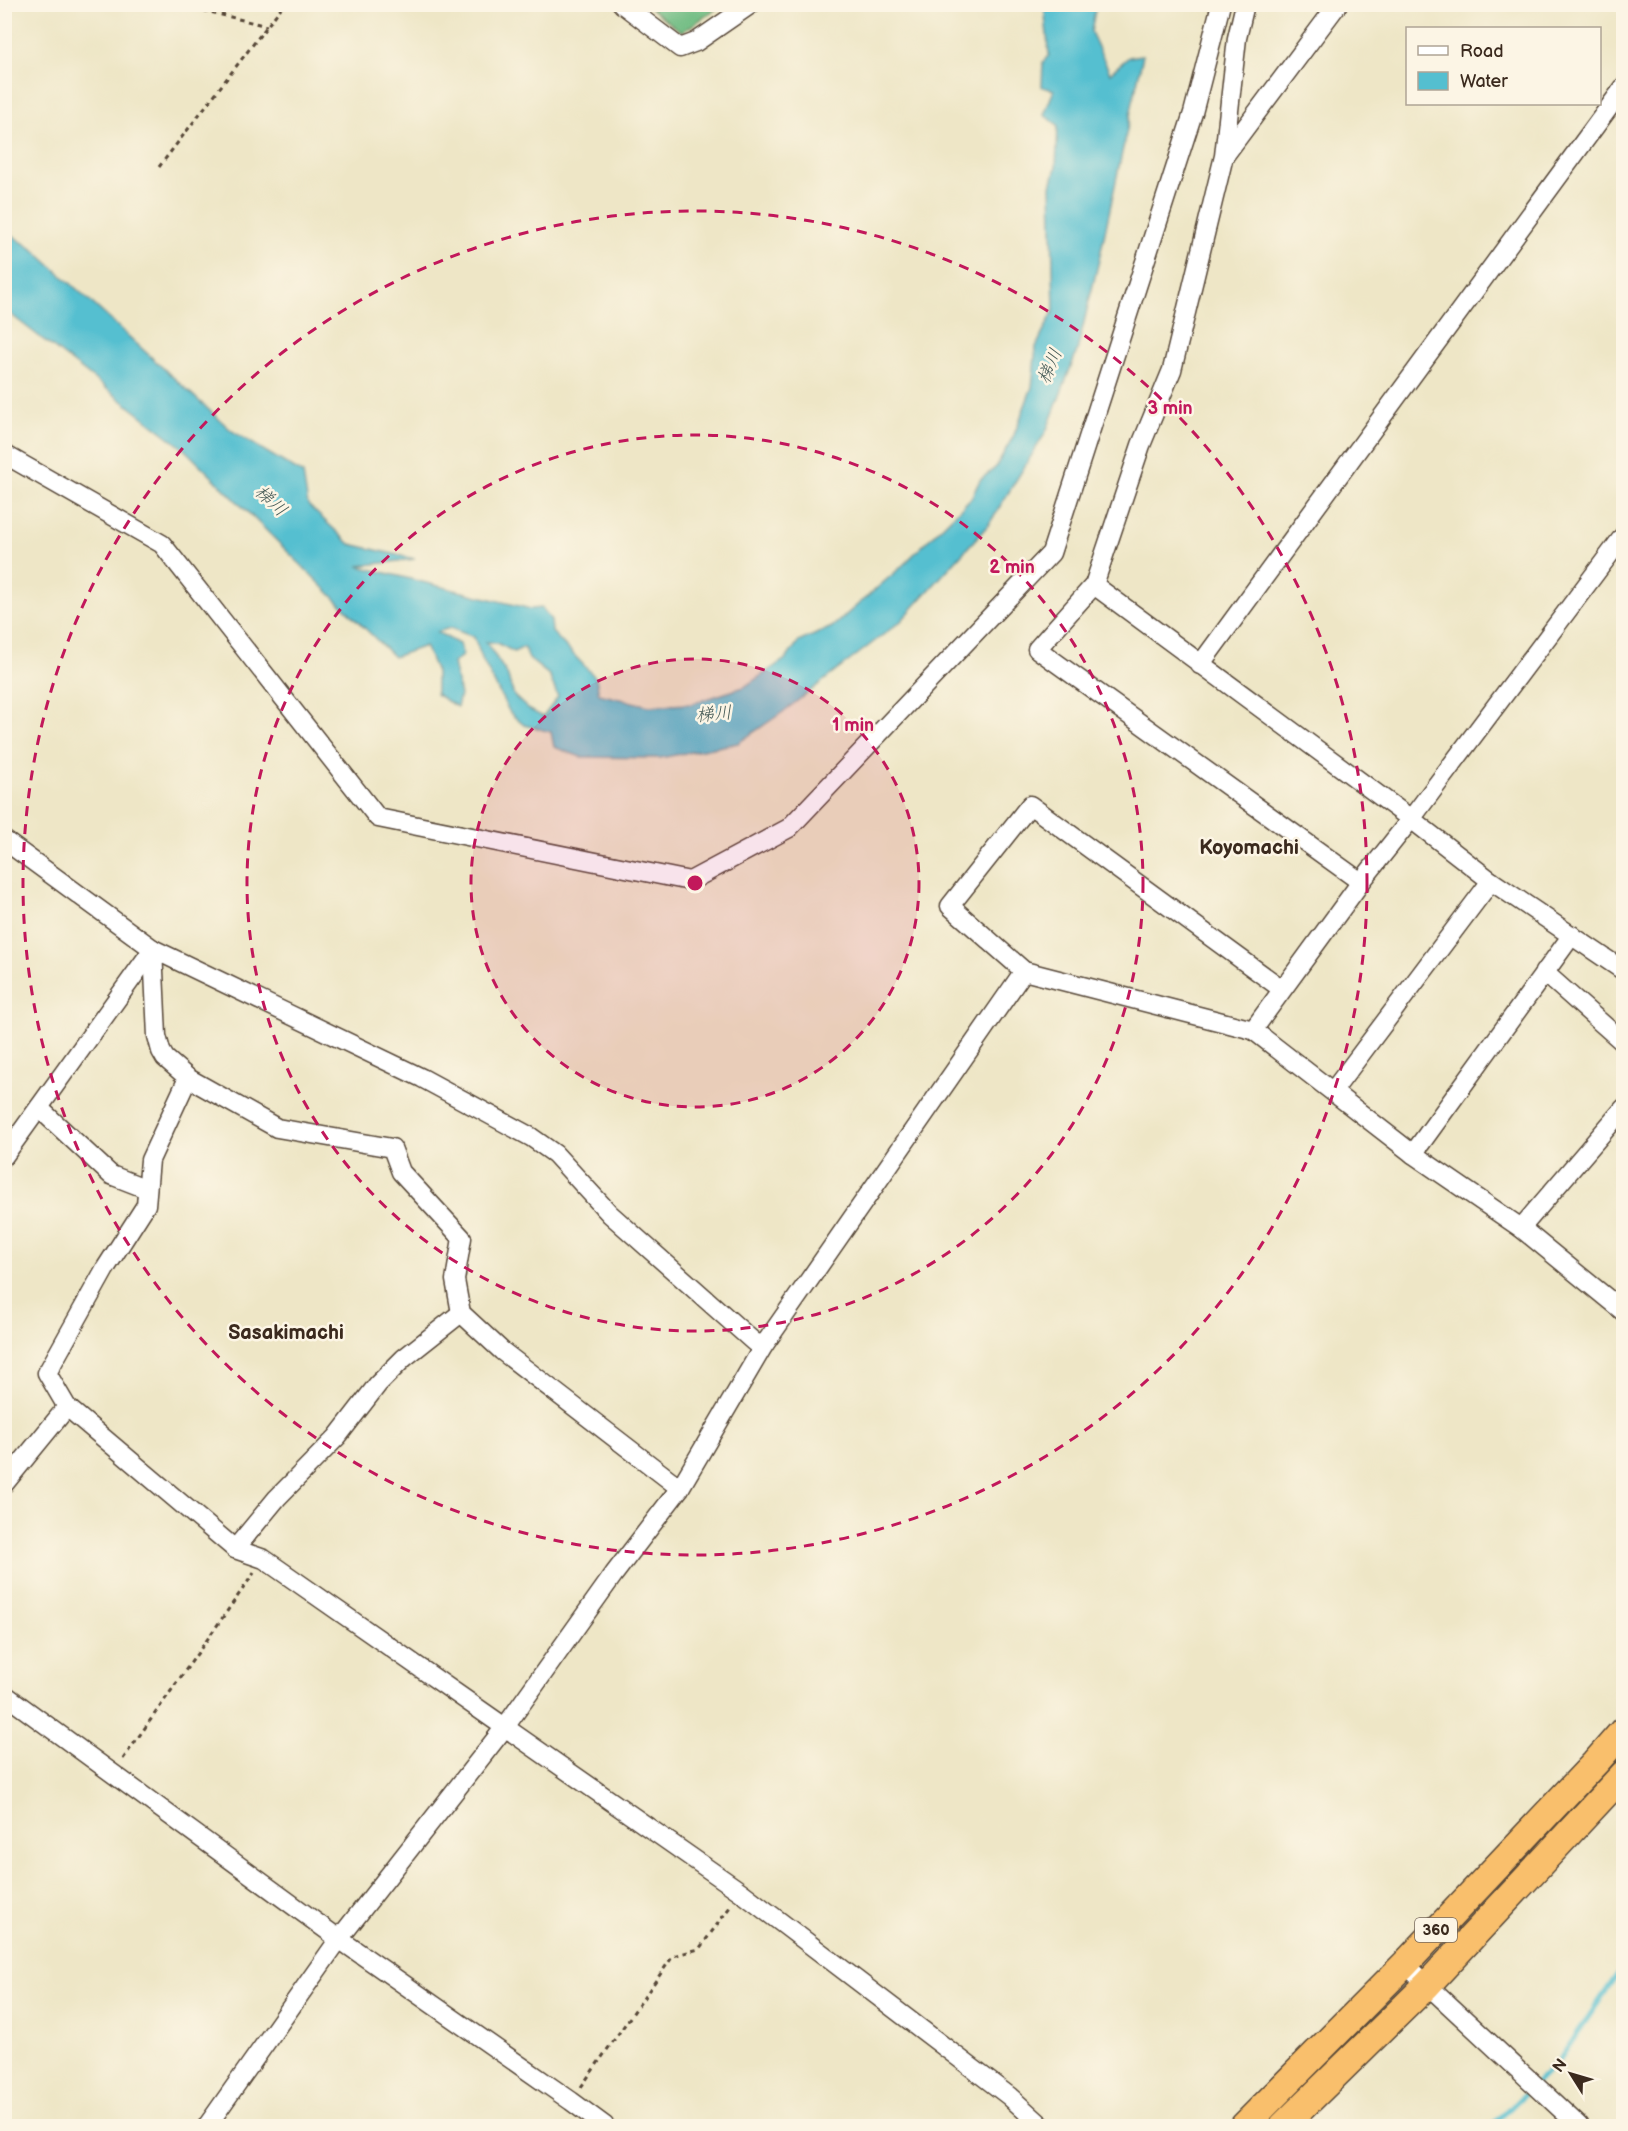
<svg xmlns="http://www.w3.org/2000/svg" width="1628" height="2131" viewBox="0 0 1628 2131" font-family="'Balsamiq Sans','Klee One',sans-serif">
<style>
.forest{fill:#72bd84;stroke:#567451;stroke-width:1.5}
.water{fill:#54bfd0;stroke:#487477;stroke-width:1.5;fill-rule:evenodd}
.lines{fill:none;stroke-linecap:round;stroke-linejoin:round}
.stream{stroke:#54bfd0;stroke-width:5}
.minor-casing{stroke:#564637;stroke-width:21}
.highway-casing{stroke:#564637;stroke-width:30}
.path{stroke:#564637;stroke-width:3;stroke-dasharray:4.5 4.5;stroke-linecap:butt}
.minor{stroke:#fff;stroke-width:18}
.highway{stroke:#f9bf6c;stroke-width:27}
.ring{fill:none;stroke:#c2185b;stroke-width:3;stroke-dasharray:10 8}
.labels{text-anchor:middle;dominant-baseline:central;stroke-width:5;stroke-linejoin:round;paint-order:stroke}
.shield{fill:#fcf5e5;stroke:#75675a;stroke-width:1.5}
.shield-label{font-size:15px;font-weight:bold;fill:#3b2a1e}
.water-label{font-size:18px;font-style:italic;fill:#425753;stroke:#fcf5e5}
.quarter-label{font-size:20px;font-weight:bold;fill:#3b2a1e;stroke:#fcf5e5}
.centre{fill:#c2185b;stroke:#fcf5e5;stroke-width:3}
.ring-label{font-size:18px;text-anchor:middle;font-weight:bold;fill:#c2185b;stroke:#fcf5e5;stroke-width:5;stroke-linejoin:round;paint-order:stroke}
</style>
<rect width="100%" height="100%" fill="#fcf5e5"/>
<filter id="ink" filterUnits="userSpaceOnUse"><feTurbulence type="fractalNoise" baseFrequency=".0167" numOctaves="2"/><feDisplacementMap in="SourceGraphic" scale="12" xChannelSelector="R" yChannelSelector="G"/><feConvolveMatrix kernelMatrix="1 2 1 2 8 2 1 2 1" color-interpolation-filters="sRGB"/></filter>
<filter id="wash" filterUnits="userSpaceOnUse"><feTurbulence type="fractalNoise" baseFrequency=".008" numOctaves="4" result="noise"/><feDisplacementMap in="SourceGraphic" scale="24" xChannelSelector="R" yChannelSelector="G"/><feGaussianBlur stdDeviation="1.35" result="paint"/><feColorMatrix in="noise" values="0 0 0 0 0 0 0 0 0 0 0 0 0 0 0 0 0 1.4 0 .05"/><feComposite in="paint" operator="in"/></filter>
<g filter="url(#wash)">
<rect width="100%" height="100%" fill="#eee6c6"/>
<polygon class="forest" points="646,5 722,5 682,32"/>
<path class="water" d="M1044 5H1096L1091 32 1110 73 1129 57 1143 55 1099 260 1077 351 1046 432 989 524 901 621 783 712 738 743 660 758 581 757 554 747 551 732 524 725 510 713 483 661 474 637 450 628 437 632 459 644 463 655 453 663 460 695 457 707 436 694V672L425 646 394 657 183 448 5 310V231L33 249 232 431 303 474 308 505 350 544 415 559 358 566 531 609 542 608 551 620 552 632 596 678 599 694 649 706 691 704 744 687 787 658 798 642 832 627 900 568 971 498 980 480 995 468 1014 435 1032 387 1036 347 1054 310 1051 186 1056 167 1058 125 1044 115 1054 90 1042 87 1043 62 1049 55ZM486 642 497 643 514 652 524 647 529 659 549 675 558 697 543 717 528 709 514 696 507 674Z"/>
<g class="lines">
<polyline class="stream" points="1492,2126 1560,2059 1617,1975 1624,1969"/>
</g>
</g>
<g filter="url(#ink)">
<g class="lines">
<g class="minor-casing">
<g id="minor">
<polyline points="622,4 680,48 696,42 751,4"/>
<polyline points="1245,4 1237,38 1224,156 1172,370 1141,445 1094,585 1037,649 1361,882"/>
<polyline points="1225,155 1338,4"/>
<polyline points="4,454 162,544 378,818 690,881 789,828 1051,553 1193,113 1221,4"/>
<polyline points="1094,585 1411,819 1491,881 1624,971"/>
<polyline points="1200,665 1624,87"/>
<polyline points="4,840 153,949 422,1078 531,1137 555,1154 610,1214 754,1342 764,1345"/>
<polyline points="153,949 157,1036 161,1051 165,1058 188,1078 277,1128 392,1148 401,1172 462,1238 455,1280 461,1313 502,1351 680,1488"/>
<polyline points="1544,972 1624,1043"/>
<polyline points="1282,989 1030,805 950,906 1024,971 1253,1030 1413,1154 1521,1228 1624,1312"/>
<polyline points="1253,1030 1361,882 1411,819 1624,535"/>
<polyline points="188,1078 150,1160 146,1205 105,1269 47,1373 67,1407 235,1549 264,1559 741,1892 1009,2096 1042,2126"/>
<polyline points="1333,1091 1491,881"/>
<polyline points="39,1108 111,1175 147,1189"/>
<polyline points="1413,1154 1572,935"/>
<polyline points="4,1156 153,949"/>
<polyline points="1521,1228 1624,1108"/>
<polyline points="4,1484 67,1407"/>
<polyline points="235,1549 277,1498 337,1437 378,1384 404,1358 461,1313"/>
<polyline points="4,1694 339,1939 571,2101 605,2126"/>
<polyline points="1405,1964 1579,2126"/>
<polyline points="207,2126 339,1939 505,1727 614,1574 680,1488 764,1345 1024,971"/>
</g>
</g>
<g class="highway-casing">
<g id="highway">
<polyline points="1244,2126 1405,1964 1595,1763 1624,1730"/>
<polyline points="1283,2126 1427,1985 1624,1774"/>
</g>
</g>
<g class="path">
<polyline points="177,4 267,26"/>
<polyline points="159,167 284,4"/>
<polyline points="123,1759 254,1573"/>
<polyline points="581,2087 673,1956 699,1949 730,1907"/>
</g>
<use href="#minor" class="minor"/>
<use href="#highway" class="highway"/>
</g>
</g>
<circle cx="695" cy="883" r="224" fill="#c2185b" fill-opacity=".12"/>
<g class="ring">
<circle cx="695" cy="883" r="224"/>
<circle cx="695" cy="883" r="448"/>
<circle cx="695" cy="883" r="672"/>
</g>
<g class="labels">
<rect class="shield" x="1415" y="1918" width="42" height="24" rx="4.5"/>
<g class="shield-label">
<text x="1436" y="1930">360</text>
</g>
<g class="water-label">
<text transform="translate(1050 366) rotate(-67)">梯川</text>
<text transform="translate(271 501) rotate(43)">梯川</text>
<text transform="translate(714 714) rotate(-5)">梯川</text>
</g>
<g class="quarter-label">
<text x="1249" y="848">Koyomachi</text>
<text x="286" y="1333">Sasakimachi</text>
</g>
</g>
<circle cx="695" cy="883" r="9" class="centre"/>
<g class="ring-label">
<text x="1170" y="414">3 min</text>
<text x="1012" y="573">2 min</text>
<text x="853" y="731">1 min</text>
</g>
<rect width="1628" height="2131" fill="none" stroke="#fcf5e5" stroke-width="24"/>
<rect x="1406" y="27" width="195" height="78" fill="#fcf5e5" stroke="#afa495" stroke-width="1.5"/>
<rect x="1418" y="46" width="30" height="9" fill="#ffffff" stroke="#afa495" stroke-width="1.5"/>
<text x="1460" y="57" font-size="18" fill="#3b2a1e">Road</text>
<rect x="1418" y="72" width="30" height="18" fill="#54bfd0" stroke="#afa495" stroke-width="1.5"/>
<text x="1460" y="87" font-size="18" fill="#3b2a1e">Water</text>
<g transform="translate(1571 2074) rotate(307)" stroke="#fcf5e5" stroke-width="4.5" paint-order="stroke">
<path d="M0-4.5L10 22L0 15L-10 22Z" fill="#3b2a1e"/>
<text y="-9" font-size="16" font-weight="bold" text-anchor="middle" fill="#3b2a1e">N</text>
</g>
</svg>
